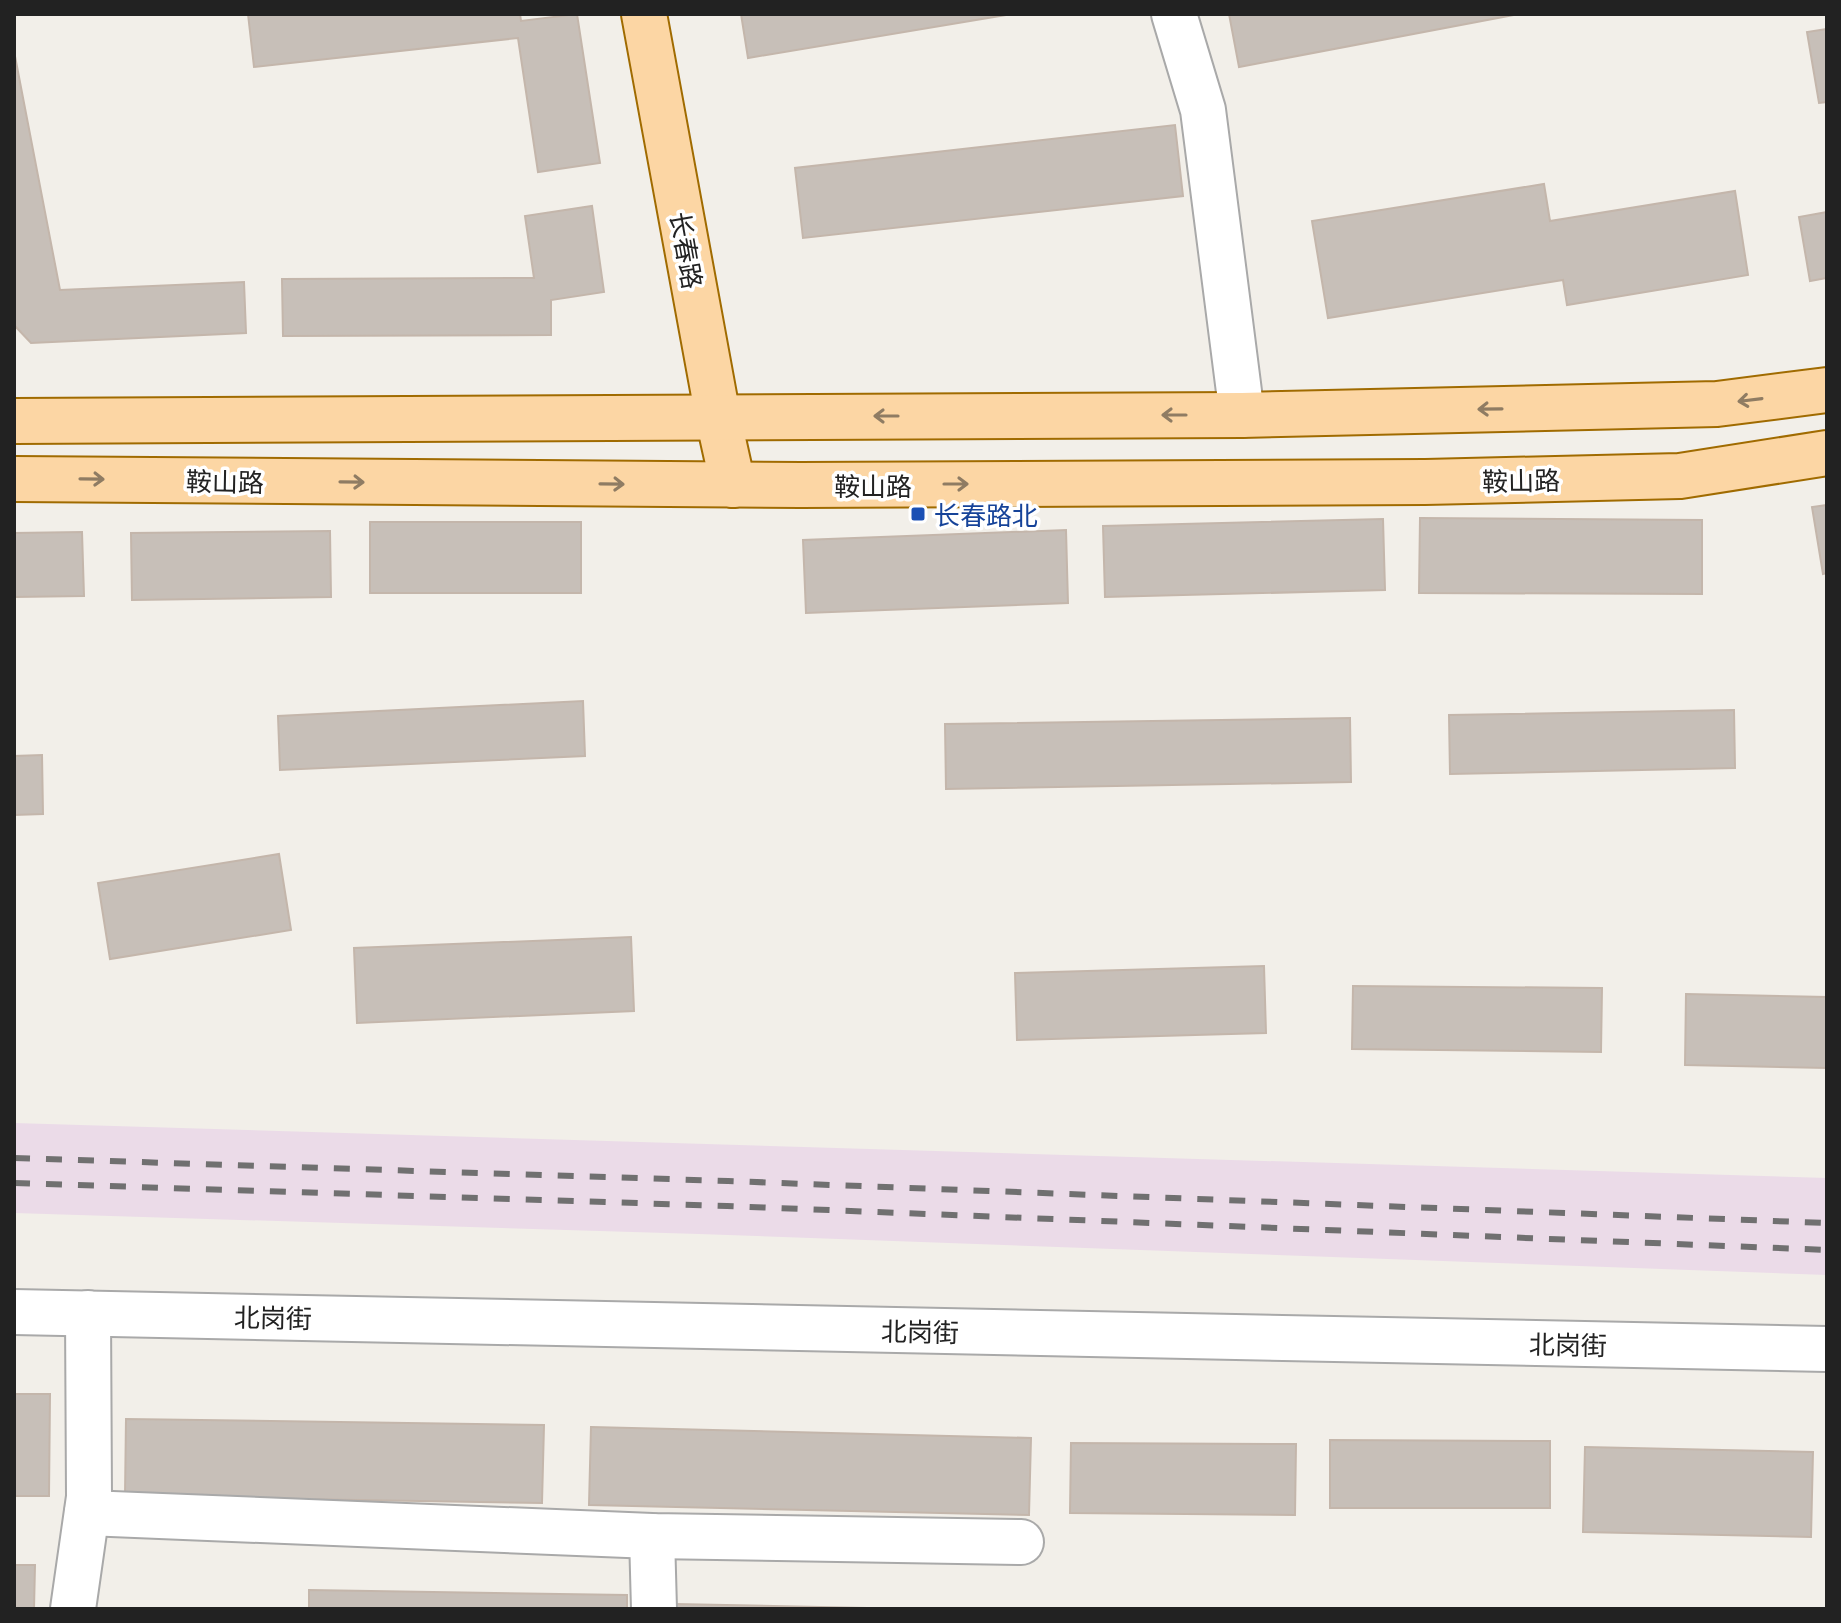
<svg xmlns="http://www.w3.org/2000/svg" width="1841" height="1623" viewBox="0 0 1841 1623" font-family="Barlow,'Noto Sans SC',sans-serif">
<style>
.railway{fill:#ebdbe8}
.building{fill:#c7bfb8;stroke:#c4b6ab;stroke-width:2}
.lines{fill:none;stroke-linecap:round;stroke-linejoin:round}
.minor-casing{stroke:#a9a9a9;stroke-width:48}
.major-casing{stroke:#a06b00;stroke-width:48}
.minor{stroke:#fff;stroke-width:44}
.major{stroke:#fcd6a4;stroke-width:44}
.rail{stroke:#707070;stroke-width:6;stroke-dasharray:16 16;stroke-linecap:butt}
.oneway{stroke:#8f7c63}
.transit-dot{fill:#1a4fb4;stroke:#fff;stroke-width:3}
.labels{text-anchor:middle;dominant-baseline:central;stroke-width:7;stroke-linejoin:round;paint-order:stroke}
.street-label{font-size:26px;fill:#222;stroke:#fff}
.transit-label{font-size:26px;fill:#164399;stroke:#fff;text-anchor:start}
</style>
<rect width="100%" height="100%" fill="#f2efe9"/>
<polygon class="railway" points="14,1123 1827,1178 1827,1275 699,1234 14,1213"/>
<g class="building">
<polygon points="248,14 520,14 521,21 577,14 600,163 538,172 518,38 254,67"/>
<polygon points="741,14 1012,14 748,58"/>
<polygon points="1229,14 1519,14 1239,67"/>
<polygon points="1827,29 1827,102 1819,103 1807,32"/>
<polygon points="14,51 60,290 244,282 246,333 31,343 14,325"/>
<polygon points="1175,125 1183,196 803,238 795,168"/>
<polygon points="1544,184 1550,221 1735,191 1748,275 1567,305 1563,280 1328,318 1312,221"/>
<polygon points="592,206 604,292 551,300 551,335 283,336 282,279 534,278 525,216"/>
<polygon points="1827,212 1827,278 1810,281 1799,217"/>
<polygon points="1827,505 1827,573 1823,574 1812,507"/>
<polygon points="1420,518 1702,520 1702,594 1419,593"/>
<polygon points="1383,519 1385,590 1105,597 1103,526"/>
<rect x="370" y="522" width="211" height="71"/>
<polygon points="1066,530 1068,603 806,613 803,540"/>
<polygon points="330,531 331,597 132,600 131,533"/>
<polygon points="82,532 84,596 14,597 14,533"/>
<polygon points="583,701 585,756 280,770 278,716"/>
<polygon points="1734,710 1735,768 1450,774 1449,715"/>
<polygon points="1350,718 1351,782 946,789 945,724"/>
<polygon points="42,755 43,814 14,815 14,756"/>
<polygon points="279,854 291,930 110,959 98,883"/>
<polygon points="631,937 634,1011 357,1023 354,948"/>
<polygon points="1264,966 1266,1033 1017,1040 1015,973"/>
<polygon points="1353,986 1602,988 1601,1052 1352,1049"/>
<polygon points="1686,994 1827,997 1827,1068 1685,1065"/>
<polygon points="14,1394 50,1394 49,1496 14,1496"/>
<polygon points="126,1419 544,1425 542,1503 125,1496"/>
<polygon points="591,1427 1031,1438 1029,1515 589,1505"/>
<polygon points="1330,1440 1550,1441 1550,1508 1330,1508"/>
<polygon points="1071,1443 1296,1444 1295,1515 1070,1513"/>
<polygon points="1585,1447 1813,1452 1811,1537 1583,1532"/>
<polygon points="14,1565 35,1565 34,1609 14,1609"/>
<polygon points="309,1590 627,1595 627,1609 309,1609"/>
<polygon points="675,1604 914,1609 675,1609"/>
</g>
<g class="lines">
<g class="minor-casing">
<g id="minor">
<polyline points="1174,14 1203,110 1242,415"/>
<polyline points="14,1312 1827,1349"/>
<polyline points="87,1513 652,1536 1021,1542"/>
<polyline points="652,1536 654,1609"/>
<polyline points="73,1609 89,1497 88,1313"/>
</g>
</g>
<g class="major-casing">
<g id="major">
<polyline points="644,14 718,417 733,485"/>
<polyline points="14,421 1242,415 1717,404 1827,390"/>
<polyline points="14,479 801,485 1425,482 1680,476 1827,453"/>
</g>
</g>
<use href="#minor" class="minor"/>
<use href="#major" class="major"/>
<g class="rail">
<polyline points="14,1158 728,1181 1827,1223"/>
<polyline points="14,1183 727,1206 1827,1250"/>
</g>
</g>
<defs><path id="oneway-shaft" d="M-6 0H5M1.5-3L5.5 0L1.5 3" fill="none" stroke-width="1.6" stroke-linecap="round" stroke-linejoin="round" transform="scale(2)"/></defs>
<g class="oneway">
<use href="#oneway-shaft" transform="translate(1750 400) rotate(173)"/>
<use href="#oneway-shaft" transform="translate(1490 409) rotate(179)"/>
<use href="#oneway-shaft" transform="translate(1174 415) rotate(180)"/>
<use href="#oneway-shaft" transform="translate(886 416) rotate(180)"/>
<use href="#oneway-shaft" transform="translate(92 479) rotate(1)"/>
<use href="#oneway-shaft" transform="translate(352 482) rotate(1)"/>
<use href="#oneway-shaft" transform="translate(612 484) rotate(1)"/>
<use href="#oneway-shaft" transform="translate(956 484)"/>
</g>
<rect class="transit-dot" x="910" y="506" width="16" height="16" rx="4"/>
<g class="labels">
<g class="street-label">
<text transform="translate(687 250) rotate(80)">长春路</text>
<text transform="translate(1521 480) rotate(-1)">鞍山路</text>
<text transform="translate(225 481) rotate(1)">鞍山路</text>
<text x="873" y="485">鞍山路</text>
<text transform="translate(273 1317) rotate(1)">北岗街</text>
<text transform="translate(920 1331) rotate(1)">北岗街</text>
<text transform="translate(1568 1344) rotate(1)">北岗街</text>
</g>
<g class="transit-label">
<text x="934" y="514">长春路北</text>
</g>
</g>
<rect width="1841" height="1623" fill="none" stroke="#222222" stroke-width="32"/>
</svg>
